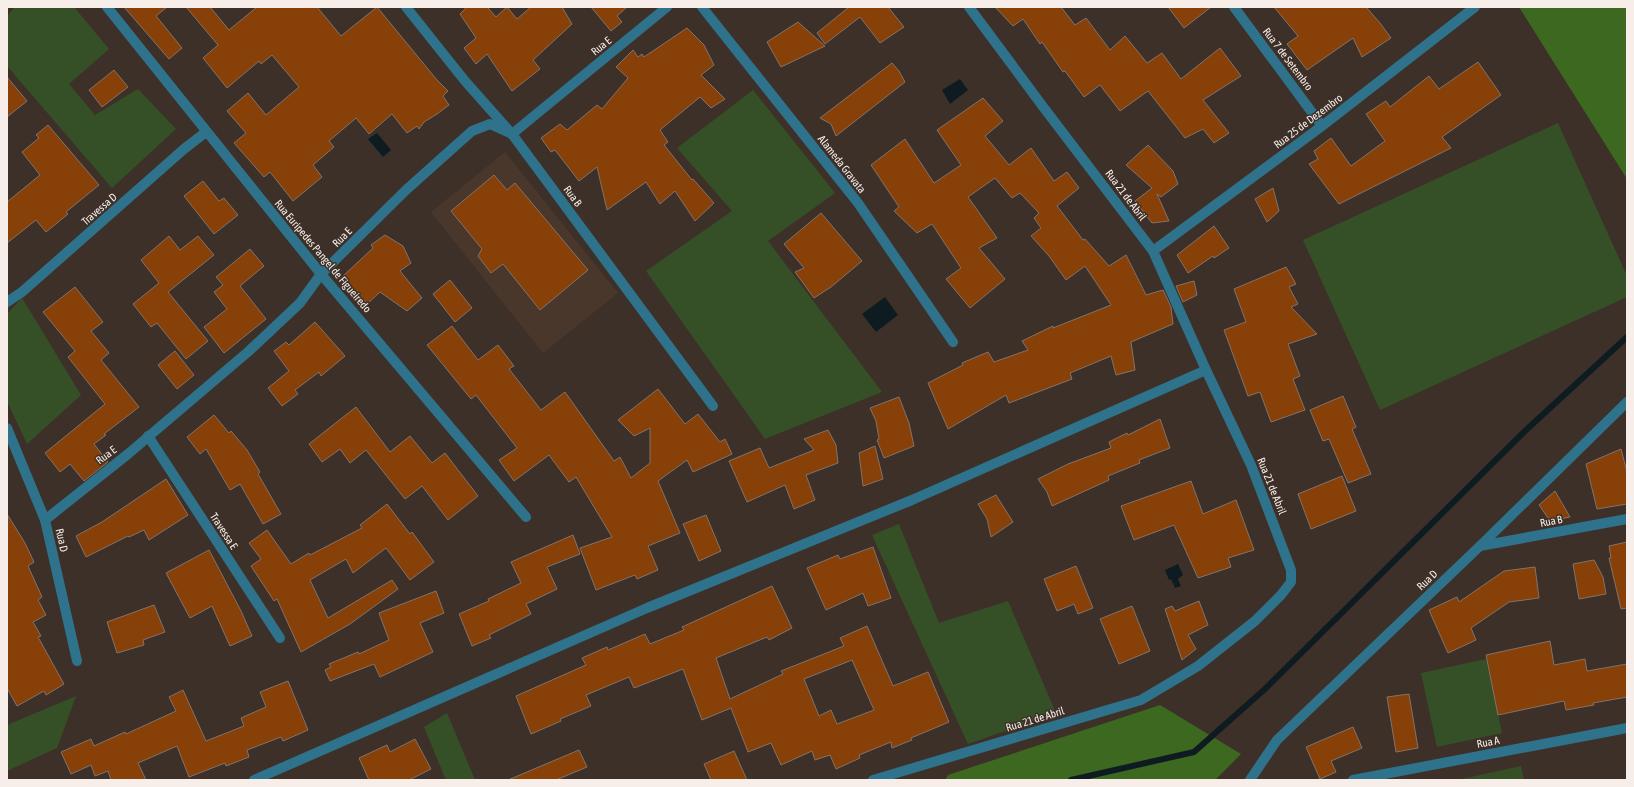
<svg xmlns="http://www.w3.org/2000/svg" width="1634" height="787" viewBox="0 0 1634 787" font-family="'Asap Condensed',sans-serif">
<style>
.built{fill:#4a372c}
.green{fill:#355026}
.forest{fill:#3c6820}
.water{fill:#0e1c22}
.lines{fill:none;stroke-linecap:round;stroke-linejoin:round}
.stream{stroke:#0e1c22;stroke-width:6}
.building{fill:#864008;stroke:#83736a;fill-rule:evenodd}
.minor{stroke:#2e728b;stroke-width:10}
.labels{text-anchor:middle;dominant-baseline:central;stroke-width:3;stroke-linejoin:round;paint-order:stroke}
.street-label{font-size:11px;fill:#f7eee9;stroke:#3d3028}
</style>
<rect width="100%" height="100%" fill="#3d3028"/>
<polygon class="built" points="505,152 618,293 543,353 431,212"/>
<g class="green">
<polygon points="15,7 74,7 109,49 69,84 95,115 138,89 176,129 112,188 7,66 7,16"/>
<polygon points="753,90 835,193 768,241 882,392 765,439 646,271 732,211 677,148"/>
<polygon points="1558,123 1627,276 1627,297 1380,410 1303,240"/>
<polygon points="22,298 81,395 27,444 7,401 7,314"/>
<polygon points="899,524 939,623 1008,601 1056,713 968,744 872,535"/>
<polygon points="1486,659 1502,733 1437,747 1421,673"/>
<polygon points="76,696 57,748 7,771 7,725"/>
<polygon points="447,713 475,780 446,780 424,727"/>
<polygon points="1521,766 1524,780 1457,780"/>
</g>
<g class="forest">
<polygon points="1519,7 1627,7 1627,179"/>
<polygon points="1160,705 1241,754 1215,780 945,780 948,775"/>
</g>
<g class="water">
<polygon points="960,79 968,90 950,104 942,90"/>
<polygon points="377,133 391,150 383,157 368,139"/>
<polygon points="885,297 898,315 876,332 862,314"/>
<polygon points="1178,564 1183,575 1178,579 1181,586 1175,588 1171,579 1169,580 1165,570"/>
</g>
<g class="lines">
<polyline class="stream" points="1071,780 1194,752 1265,689 1525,431 1627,337"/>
</g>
<g class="building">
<polygon points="124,7 167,7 156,16 182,48 169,59"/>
<polygon points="186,7 210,7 229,30 257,7 317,7 341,36 377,7 437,80 448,91 443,96 449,105 437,114 424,122 419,129 417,126 407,133 392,114 369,134 356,118 329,141 334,147 313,165 322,177 293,201 270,172 264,177 234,143 246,133 227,111 248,93 266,115 299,87 272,55 261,64 259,61 227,88 203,58 218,45"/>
<polygon points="467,7 487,7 496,17 507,7 517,19 531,7 562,7 572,24 533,60 540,69 512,91 487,54 476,64 464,48 476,38 460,14"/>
<polygon points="591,7 627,7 617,16 622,22 611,31"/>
<polygon points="849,7 888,7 904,27 880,43 860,17 825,44 817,33"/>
<polygon points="995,7 1061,7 1075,25 1086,18 1110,50 1125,36 1147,63 1162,53 1181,79 1220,48 1241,76 1203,100 1229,133 1214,143 1203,129 1185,138 1148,91 1120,111 1100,85 1084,97 1065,71 1063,72 1042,42 1040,44 1023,19 1013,26"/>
<polygon points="1168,7 1211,7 1184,28"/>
<polygon points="1274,7 1366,7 1380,23 1391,38 1362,57 1353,38 1307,70 1287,44 1298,36"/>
<polygon points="798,22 825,46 781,67 767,42"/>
<polygon points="687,28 704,45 714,65 701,75 725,99 711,108 700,97 660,130 668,142 664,145 692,180 693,179 714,203 695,221 675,191 660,204 646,182 607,210 597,167 579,181 555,150 551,152 541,138 560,124 567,130 597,105 602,109 628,78 616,67 633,50 638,57 642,54 644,57"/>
<polygon points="1478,62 1501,95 1442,137 1451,148 1339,204 1309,164 1318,159 1314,151 1331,138 1351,166 1385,141 1366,114 1386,101 1390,107 1429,76 1439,89"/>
<polygon points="892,63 899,71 905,82 836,136 831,124 820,118"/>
<polygon points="114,70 128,87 102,107 89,90"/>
<polygon points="7,77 27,101 7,117"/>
<polygon points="983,98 1003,121 985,136 1009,165 1031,148 1054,181 1067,172 1079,188 1057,206 1083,240 1085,239 1109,266 1126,255 1146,295 1163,290 1171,307 1173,324 1131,342 1135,370 1116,375 1111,356 1070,373 1072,379 1009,403 1006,395 948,429 928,383 963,365 962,363 988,352 994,362 1028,350 1022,341 1053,326 1053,328 1111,305 1085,266 1066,280 1049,256 1031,236 1041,228 1034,218 1039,213 1020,193 1012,198 995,178 968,197 997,238 979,248 1005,279 970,308 946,279 961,268 932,224 917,233 894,211 899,207 871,165 905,139 934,183 961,165 937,130"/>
<polygon points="48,125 99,185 66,212 68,214 46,232 36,220 7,243 7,202 40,175 22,152 39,138 36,135"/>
<polygon points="1148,145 1173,171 1178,184 1161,197 1157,194 1169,221 1152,223 1135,201 1152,188 1126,165"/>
<polygon points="494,175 507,190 515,183 588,270 540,310 503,264 491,273 478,256 482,249 451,211"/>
<polygon points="203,181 219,201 224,198 238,215 214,234 184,196"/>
<polygon points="1273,188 1279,211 1267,222 1255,199"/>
<polygon points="821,213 862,261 831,287 814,298 795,272 804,268 784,244"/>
<polygon points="1214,226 1229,248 1214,258 1213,256 1188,273 1177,255"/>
<polygon points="385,235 403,246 411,263 400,271 422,298 407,311 380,292 367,304 342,277 373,248 371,245"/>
<polygon points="169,236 180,250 198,236 214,255 168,292 208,341 186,359 157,323 151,327 133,304 159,283 141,260"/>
<polygon points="250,249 264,266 240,286 266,319 224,353 204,327 227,309 214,292 223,285 216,277"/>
<polygon points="1286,267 1296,284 1289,287 1298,304 1291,307 1317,334 1288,344 1300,376 1293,379 1305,410 1271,422 1260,392 1248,396 1224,330 1246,322 1234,289"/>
<polygon points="450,280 472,308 455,322 433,294"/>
<polygon points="1194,281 1197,295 1183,302 1176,286"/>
<polygon points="75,287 103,322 91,331 109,353 101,360 139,407 104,434 106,435 94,444 108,462 84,481 70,464 60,472 45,453 105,404 68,357 75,351 43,312"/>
<polygon points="315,322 345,356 321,376 319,372 295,390 298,394 282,406 268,388 289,371 274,351 286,342 289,345"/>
<polygon points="452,326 478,360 498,345 514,366 509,369 541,410 565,392 614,461 620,457 631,478 650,463 650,428 634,436 618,420 658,389 685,424 698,414 720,442 725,439 732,454 693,472 687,460 658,481 680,533 648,546 658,570 637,579 635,575 596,590 580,548 612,537 576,477 569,482 549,455 514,481 499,460 517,448 476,395 471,399 427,345"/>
<polygon points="175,351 194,375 177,389 158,365"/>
<polygon points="1343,396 1356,427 1352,429 1371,474 1348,483 1329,439 1323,441 1310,410"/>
<polygon points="899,397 909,423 914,446 884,458 877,440 879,439 876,421 870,408"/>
<polygon points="356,407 390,452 410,436 432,463 445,453 478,496 448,520 422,486 405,499 366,450 350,463 340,449 322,462 309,444"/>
<polygon points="214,415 229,433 231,431 247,450 260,472 258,474 281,514 263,524 240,484 230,490 206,449 200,454 187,437"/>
<polygon points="1160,419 1170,448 1139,460 1140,463 1108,476 1109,480 1052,506 1047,492 1038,479 1068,464 1111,448 1109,442 1127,433 1128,435"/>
<polygon points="828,430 836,445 838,463 806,475 815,500 794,509 785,485 747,502 729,461 760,448 769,468 814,450 804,439"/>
<polygon points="875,446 883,479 863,486 859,453"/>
<polygon points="1621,449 1627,472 1627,504 1597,509 1586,464"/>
<polygon points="1342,476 1356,511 1311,529 1298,494"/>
<polygon points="166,479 188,515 149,540 144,530 129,537 128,536 86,557 76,536 102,522"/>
<polygon points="1191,481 1203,514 1236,500 1254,550 1228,558 1231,567 1198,578 1174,525 1134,540 1121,506"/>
<polygon points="1555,491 1570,517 1550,521 1539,505"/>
<polygon points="996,495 1013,522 991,537 987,519 978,504"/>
<polygon points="387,504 410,534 412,532 434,562 410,580 386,548 353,573 346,559 310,580 328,618 392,580 398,589 350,624 301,652 277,599 274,601 251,566 261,559 249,543 267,530 291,564 309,553 310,555 362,528 360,525"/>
<polygon points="7,514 25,543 34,562 28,566 42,597 38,600 46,615 33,622 41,636 38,637 64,684 46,695 44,691 17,706 7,688"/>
<polygon points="706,515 721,551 699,561 683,524"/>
<polygon points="573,535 580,554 547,567 557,589 526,604 531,614 489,635 491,638 472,646 459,614 489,601 488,599 521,583 511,562"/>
<polygon points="1627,542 1627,608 1621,609 1609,558 1611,558 1609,546"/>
<polygon points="873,547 891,598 868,606 863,593 826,610 807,568 838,555 840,559"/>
<polygon points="209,550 241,611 252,636 230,646 212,606 190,618 166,573"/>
<polygon points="1594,560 1603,577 1606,594 1579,599 1573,564"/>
<polygon points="1076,566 1093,608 1078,614 1074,604 1057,611 1044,579"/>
<polygon points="1535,567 1539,598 1509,602 1471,628 1476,640 1448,653 1429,610 1457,597 1459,602 1504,571"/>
<path d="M772 586 792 628 769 640 767 637 716 658 730 699 783 674 781 671 844 646 840 638 867 626 893 686 928 672 949 722 911 738 912 740 892 748 891 742 859 755 860 758 836 769 830 755 815 760 812 751 781 765 771 743 748 752 731 708 702 720 683 669 634 688 629 677 586 695 591 706 560 719 561 721 531 734 516 696 586 665 582 658 607 647 608 650 645 634 650 644 684 630 682 627ZM852 660 874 710 837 724 831 710 819 716 804 679Z"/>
<polygon points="436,591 444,613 420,623 433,652 380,677 374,664 330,681 325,670 331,667 329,664 358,652 359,654 389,640 379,613"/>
<polygon points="1199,601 1208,625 1188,635 1196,649 1182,660 1165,609 1172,606 1175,611"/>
<polygon points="154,605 165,632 143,640 144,645 117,653 107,622"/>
<polygon points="1132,606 1150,651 1119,664 1100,619"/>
<polygon points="1550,641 1554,665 1585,659 1587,671 1627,664 1627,697 1593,703 1594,705 1566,710 1564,701 1498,715 1486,655"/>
<polygon points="288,681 308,730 283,741 281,737 247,750 249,757 226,766 225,763 189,777 177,746 138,763 146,780 111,780 108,771 95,776 91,765 71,774 61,752 91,739 94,746 125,732 126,734 176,711 169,697 183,690 206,741 244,726 241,718 266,707 260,692"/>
<polygon points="1409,694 1418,748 1396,752 1387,697"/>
<polygon points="1353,727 1362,748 1331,761 1336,772 1320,779 1306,747"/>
<polygon points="415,739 431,769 409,780 369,780 359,758 387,745 390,752"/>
<polygon points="579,750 587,767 556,780 508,780"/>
<polygon points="734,751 747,780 711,780 704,764"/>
</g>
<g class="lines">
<g class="minor">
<polyline points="107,7 321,274 526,517"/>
<polyline points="406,7 465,81 512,134 713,406"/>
<polyline points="702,7 858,203 953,342"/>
<polyline points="1234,7 1322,126"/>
<polyline points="1153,251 1322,126 1475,7"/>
<polyline points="7,302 22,292 184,149 206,132"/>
<polyline points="7,428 45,520 77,661"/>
<polyline points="148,436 280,638"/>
<polyline points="45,520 128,454 249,351 300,303 321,274 406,190 472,131 490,124 512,134 667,7"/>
<polyline points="1480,546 1627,519"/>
<polyline points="254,780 647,608 912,500 1206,370"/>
<polyline points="873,780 1141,700 1198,666 1255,621 1281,595 1291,582 1291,570 1251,465 1206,370 1153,251 1044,108 969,7"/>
<polyline points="1250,780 1277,740 1480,546 1627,402"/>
<polyline points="1353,780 1627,728"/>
</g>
</g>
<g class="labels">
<g class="street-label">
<text transform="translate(601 46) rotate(-39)">Rua E</text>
<text transform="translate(1288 59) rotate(53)">Rua 7 de Setembro</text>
<text transform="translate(1308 121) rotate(-37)">Rua 25 de Dezembro</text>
<text transform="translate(842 164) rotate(52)">Alameda Gravata</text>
<text transform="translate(1126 195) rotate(53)">Rua 21 de Abril</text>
<text transform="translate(573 196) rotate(54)">Rua B</text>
<text transform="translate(99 209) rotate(-41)">Travessa D</text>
<text transform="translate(342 237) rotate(-45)">Rua E</text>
<text transform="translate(323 256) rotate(50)">Rua Euripedes Pangel de Figueiredo</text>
<text transform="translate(106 455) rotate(-37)">Rua E</text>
<text transform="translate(1272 486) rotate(68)">Rua 21 de Abril</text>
<text transform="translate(1551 521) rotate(-11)">Rua B</text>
<text transform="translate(224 531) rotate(57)">Travessa E</text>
<text transform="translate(62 540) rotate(77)">Rua D</text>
<text transform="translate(1427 580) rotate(-44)">Rua D</text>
<text transform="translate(1035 719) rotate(-17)">Rua 21 de Abril</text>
<text transform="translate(1488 742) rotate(-11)">Rua A</text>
</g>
</g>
<rect width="1634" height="787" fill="none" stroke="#f7eee9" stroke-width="16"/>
</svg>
